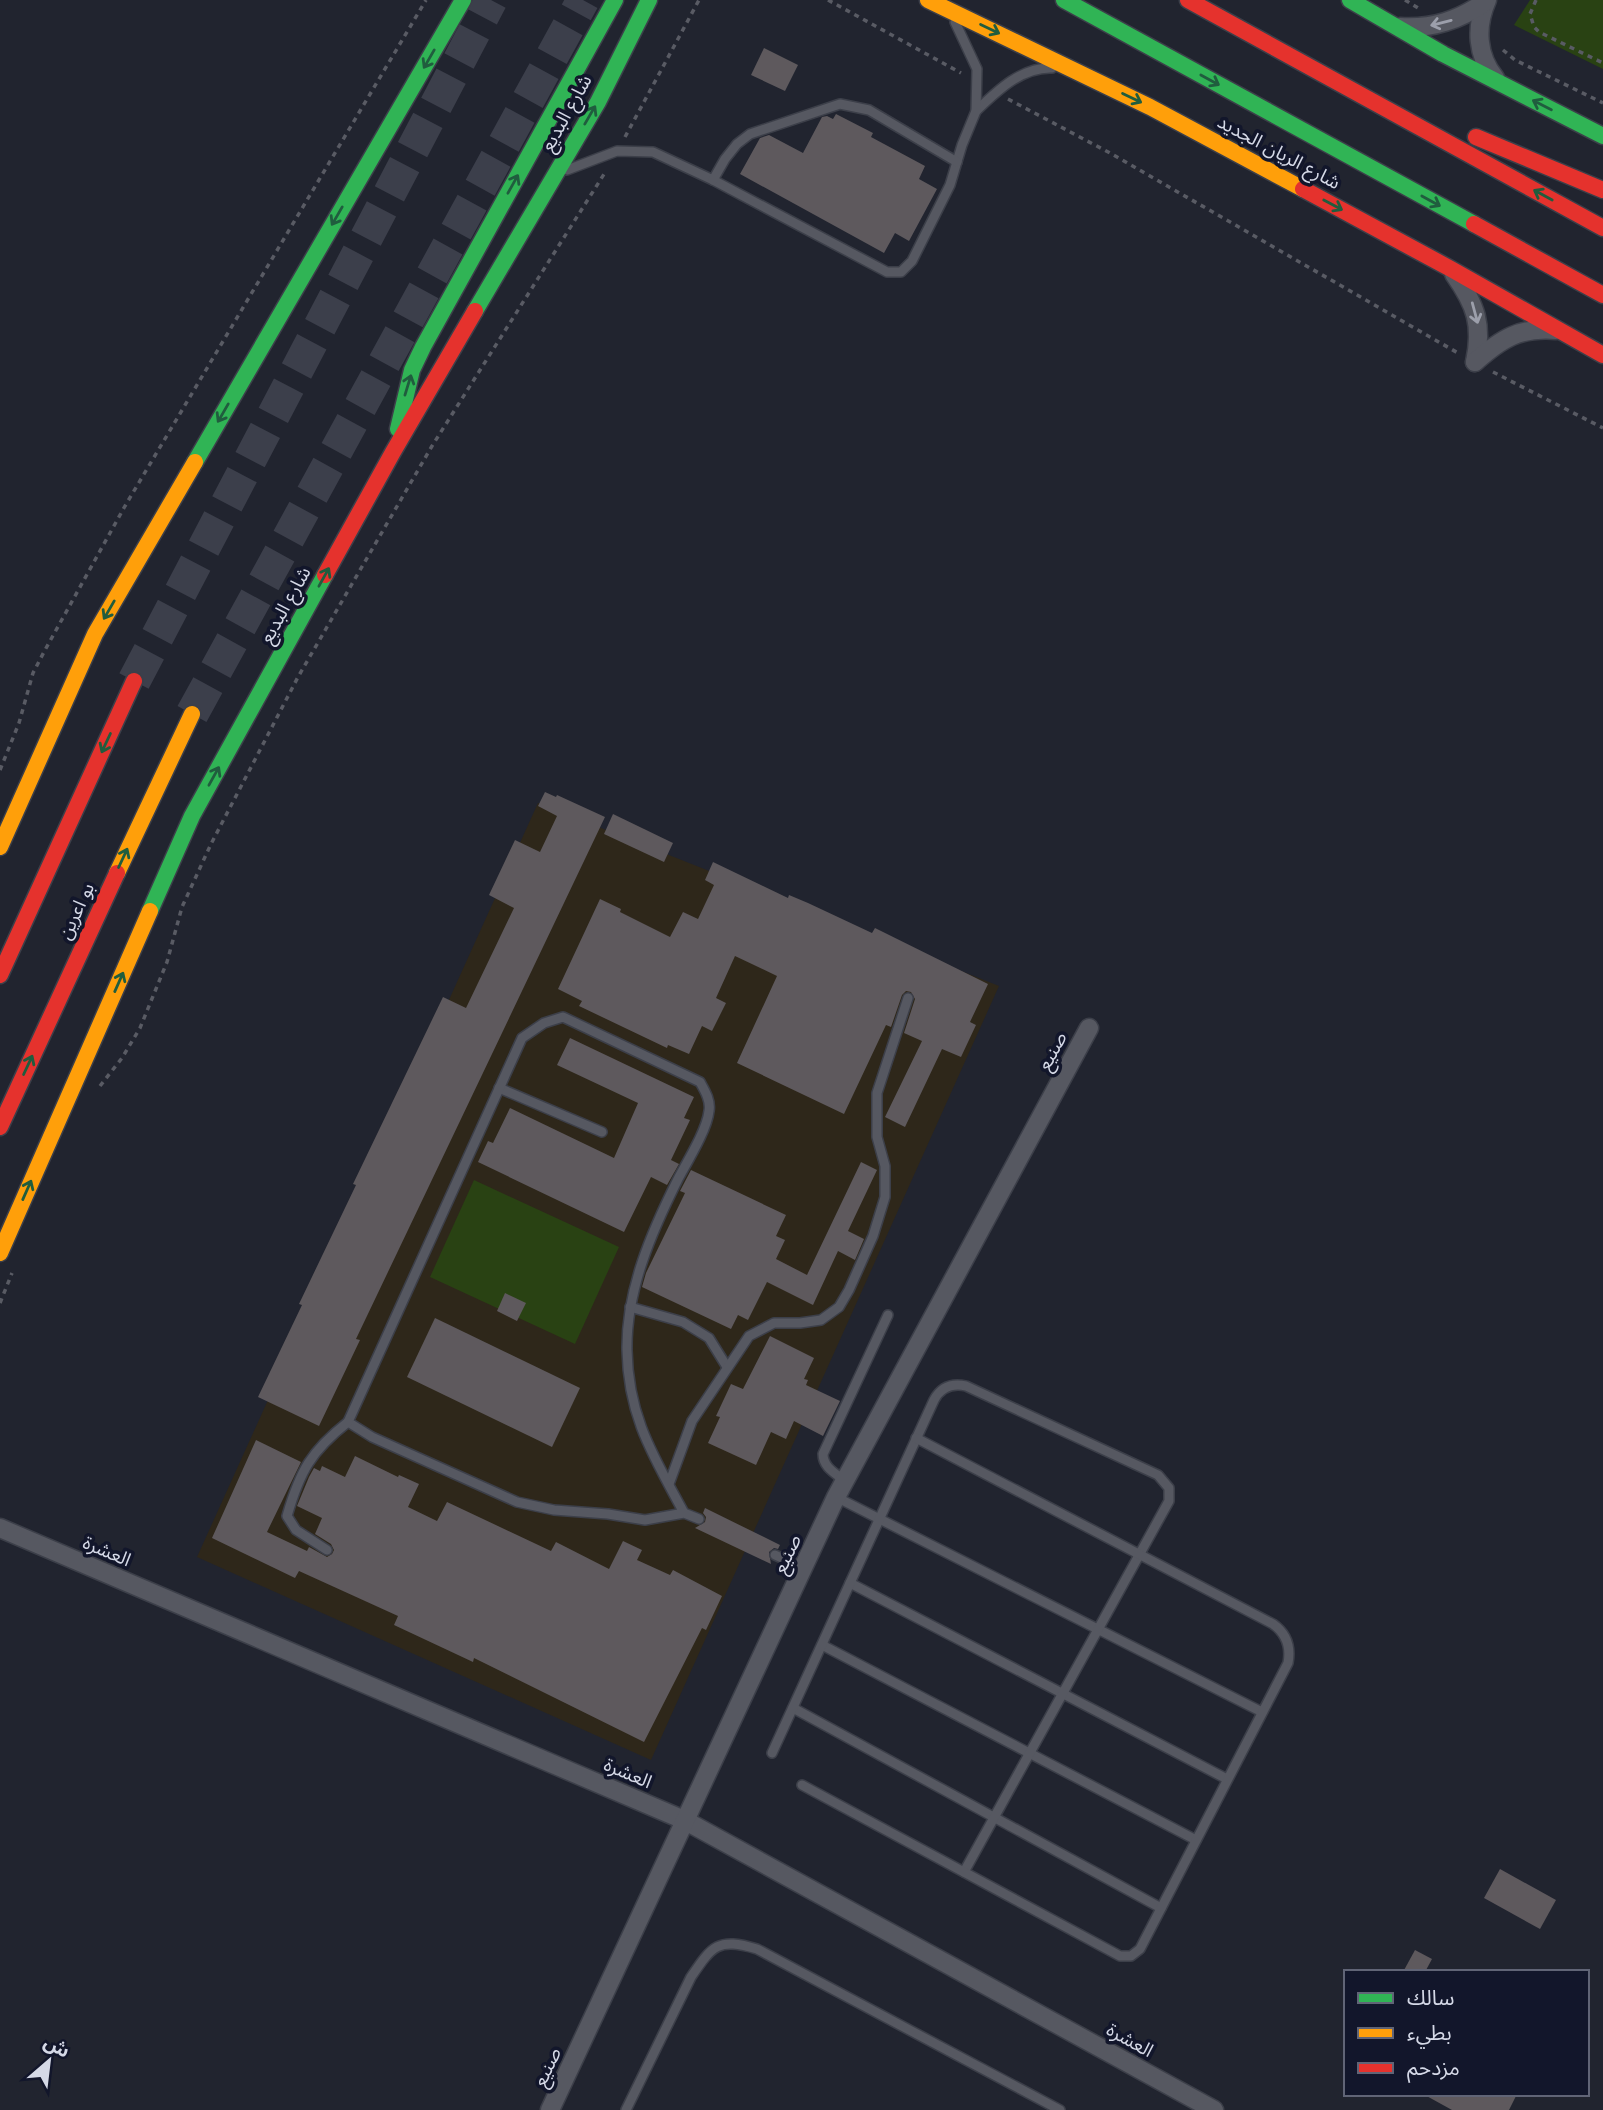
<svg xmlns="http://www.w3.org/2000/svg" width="1603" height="2110" viewBox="0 0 1603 2110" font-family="Inter,'Noto Sans Arabic',sans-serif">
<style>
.commercial{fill:#2e271a}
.green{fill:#294213}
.building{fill:#5e595d}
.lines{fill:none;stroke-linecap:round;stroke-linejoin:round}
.highway-tunnel{stroke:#3c3f4b;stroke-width:33;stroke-dasharray:33 17;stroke-linecap:butt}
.lane-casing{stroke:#3c3f49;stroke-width:12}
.street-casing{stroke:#3c3f49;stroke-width:21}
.fast-casing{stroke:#3c3f49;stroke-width:19}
.slow-casing{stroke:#3c3f49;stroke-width:19}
.jam-casing{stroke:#3c3f49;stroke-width:19}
.path{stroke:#595b64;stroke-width:3.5;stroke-dasharray:5 5;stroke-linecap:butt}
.lane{stroke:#565861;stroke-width:9}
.street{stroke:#565861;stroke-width:18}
.fast{stroke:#30b455;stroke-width:16}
.slow{stroke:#ff9f0a;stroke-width:16}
.jam{stroke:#e5322d;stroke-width:16}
.oneway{stroke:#9c9fab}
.oneway2{stroke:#205d3e}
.labels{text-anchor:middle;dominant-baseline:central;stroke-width:7;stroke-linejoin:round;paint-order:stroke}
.street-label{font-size:19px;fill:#d5d9e7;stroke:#12162b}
</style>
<rect width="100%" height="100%" fill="#21242f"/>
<polygon class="commercial" points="538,803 999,986 651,1760 197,1557"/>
<g class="green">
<polygon points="1530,0 1603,0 1603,69 1514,25"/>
<polygon points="474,1180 619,1247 575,1344 430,1277"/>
</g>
<g class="building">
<polygon points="764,48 798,65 785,91 751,75"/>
<polygon points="836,114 873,133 871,137 925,166 919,179 937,189 909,241 895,233 884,253 740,174 760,138 769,135 803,153 822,117 827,116 833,119"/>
<polygon points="545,792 556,797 557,795 605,817 356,1339 360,1340 319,1426 258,1397 302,1305 299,1304 356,1185 353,1184 443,997 466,1008 514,908 489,895 515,840 540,852 557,816 538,806"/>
<polygon points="613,814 673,843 664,862 604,834"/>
<polygon points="713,862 788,898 789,895 808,903 872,933 875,928 988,984 970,1022 976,1025 961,1057 942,1049 905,1127 885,1117 922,1041 904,1033 915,999 911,992 906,991 902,995 891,1027 886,1025 844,1114 737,1063 777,976 735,956 716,998 726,1003 712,1031 702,1026 689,1054 668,1045 667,1048 579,1006 582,1001 558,989 600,899 621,909 620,912 670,937 683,912 698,919 714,885 705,880"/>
<polygon points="570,1038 694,1097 684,1118 690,1120 671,1160 679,1164 667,1185 651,1177 624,1232 478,1162 488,1141 493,1143 510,1108 614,1158 638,1103 557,1065"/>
<polygon points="861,1162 877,1170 848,1231 864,1239 855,1260 838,1251 813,1305 767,1282 748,1320 738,1315 731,1329 642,1287 646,1273 685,1193 680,1191 691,1170 786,1215 776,1236 785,1240 776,1259 807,1275"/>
<polygon points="505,1293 526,1303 517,1321 497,1311"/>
<polygon points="435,1318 580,1388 552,1447 407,1377"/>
<polygon points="770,1336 814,1358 804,1379 808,1380 806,1385 840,1401 823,1436 794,1421 786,1439 771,1432 756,1465 708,1443 720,1417 716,1416 731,1384 743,1389"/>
<polygon points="256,1440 301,1462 267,1532 307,1551 309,1547 327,1557 332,1554 334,1550 331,1544 315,1534 322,1518 297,1506 309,1477 314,1468 320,1471 322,1466 345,1477 355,1456 398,1477 399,1475 419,1484 408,1507 437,1521 447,1502 551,1551 556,1542 609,1569 623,1541 642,1550 637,1560 670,1575 673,1570 722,1596 706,1630 702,1628 644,1742 474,1658 473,1662 394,1625 398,1616 299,1571 295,1578 212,1538"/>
<polygon points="705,1508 780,1545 778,1549 774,1548 769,1552 771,1564 695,1528 705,1522 706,1517 703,1513"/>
<polygon points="1500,1869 1556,1900 1540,1929 1484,1898"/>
<polygon points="1415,1950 1432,1959 1425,1972 1403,1972"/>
<polygon points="1423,2094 1517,2094 1509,2110 1452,2110"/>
</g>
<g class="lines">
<g class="highway-tunnel">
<polyline points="134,681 491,0"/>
<polyline points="192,714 583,0"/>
</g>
<g class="lane-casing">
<g id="lane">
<path d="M976 111C997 91 1021 67 1052 68"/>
<polyline points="567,170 617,151 653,152 713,180 887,272 901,272 912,261 950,185 962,145 976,111 977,69 955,22"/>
<polyline points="713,180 725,159 737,144 750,134 840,104 869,110 957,162"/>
<polyline points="499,1088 602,1132"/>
<polyline points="630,1307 683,1322 709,1338 727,1367"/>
<path d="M845 1481C835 1473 823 1467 823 1454L888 1315"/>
<polyline points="669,1484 692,1421 749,1336 774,1323 800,1323 821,1320 839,1307 849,1290 873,1236 885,1197 885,1166 877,1137 877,1093 908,998"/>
<polyline points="836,1497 1262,1712"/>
<path d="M684 1513C654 1457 628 1417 627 1350 626 1290 652 1231 678 1179 687 1162 707 1130 709 1111 711 1101 705 1091 700 1082L563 1017 544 1023 522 1038 348 1422 372 1437 517 1502 554 1510 608 1514 645 1520 684 1513 699 1519"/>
<path d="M327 1550 296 1530 287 1516C300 1471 311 1451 348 1422"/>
<polyline points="775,1555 804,1568"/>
<polyline points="850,1583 1227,1779"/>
<polyline points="822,1645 1196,1840"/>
<polyline points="793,1708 1161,1908"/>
<path d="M772 1753 934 1400C941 1387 952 1383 966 1386L1158 1475 1169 1488V1501L964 1872"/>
<path d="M802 1785 1120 1956H1131L1140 1949 1288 1663C1291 1647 1287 1634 1273 1624L916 1438"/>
<path d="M626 2110 691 1977C712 1946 718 1937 757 1949L1060 2110"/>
</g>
</g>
<g class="street-casing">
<g id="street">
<path d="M1487 0C1475 27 1477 56 1495 78"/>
<path d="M1400 27C1433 29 1459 20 1485 2"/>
<path d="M1454 274C1476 305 1483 325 1475 362"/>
<path d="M1475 362C1501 339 1519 327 1556 330"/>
<polyline points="0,1528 684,1820 1214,2110"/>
<polyline points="550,2110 836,1497 1089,1028"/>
</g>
</g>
<g class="fast-casing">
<g id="fast">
<polyline points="1064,0 1474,224"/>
<polyline points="1350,0 1443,54 1603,136"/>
<polyline points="475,311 598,102 649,0"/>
<polyline points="398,429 412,370 423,347 615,0"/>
<polyline points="195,462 463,0"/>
<polyline points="150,911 192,816 325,575"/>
</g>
</g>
<g class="slow-casing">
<g id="slow">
<polyline points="928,0 1150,107 1303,189"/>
<polyline points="0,847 95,634 195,462"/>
<polyline points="117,873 192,714"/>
<polyline points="0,1253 150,911"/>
</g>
</g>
<g class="jam-casing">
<g id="jam">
<polyline points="1188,0 1603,228"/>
<polyline points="1476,137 1603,190"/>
<polyline points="1303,189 1451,269 1603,355"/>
<polyline points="1474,224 1603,295"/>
<polyline points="325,575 393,452 475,311"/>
<polyline points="0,975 134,681"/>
<polyline points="0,1127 117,873"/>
</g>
</g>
<g class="path">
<polyline points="828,0 961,73"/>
<polyline points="1405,0 1418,8"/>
<polyline points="1536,0 1530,14 1534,27 1539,32 1603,63"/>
<polyline points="1503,50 1515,60 1603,103"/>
<polyline points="1008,99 1110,153 1458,353"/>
<polyline points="625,137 699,0"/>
<polyline points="1493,372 1603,428"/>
<polyline points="0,770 19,723 33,673 45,650 125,506 426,0"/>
<polyline points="100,1086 122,1058 140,1028 167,962 182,907 211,844 298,677 432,446 606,171"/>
<polyline points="0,1303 12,1273"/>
</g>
<use href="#lane" class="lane"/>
<use href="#street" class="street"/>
<use href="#fast" class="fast"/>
<use href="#slow" class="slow"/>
<use href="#jam" class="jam"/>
</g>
<defs><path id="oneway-shaft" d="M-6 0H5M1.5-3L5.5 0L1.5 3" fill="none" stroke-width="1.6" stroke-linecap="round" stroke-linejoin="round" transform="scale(1.75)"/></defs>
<g class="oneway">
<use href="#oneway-shaft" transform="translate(1441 23) rotate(166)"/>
<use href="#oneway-shaft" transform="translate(1475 313) rotate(75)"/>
</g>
<g class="oneway2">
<use href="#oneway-shaft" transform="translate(990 29) rotate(26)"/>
<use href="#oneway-shaft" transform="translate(429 59) rotate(120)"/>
<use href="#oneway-shaft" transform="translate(1210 80) rotate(29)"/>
<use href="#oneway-shaft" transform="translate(1132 98) rotate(26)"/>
<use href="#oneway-shaft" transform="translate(1542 105) rotate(-153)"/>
<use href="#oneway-shaft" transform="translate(590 115) rotate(-60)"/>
<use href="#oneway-shaft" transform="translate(513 184) rotate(-61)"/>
<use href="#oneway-shaft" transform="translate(1543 195) rotate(-151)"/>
<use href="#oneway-shaft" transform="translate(1431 201) rotate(29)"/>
<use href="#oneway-shaft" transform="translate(1333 205) rotate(28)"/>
<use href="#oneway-shaft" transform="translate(337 216) rotate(120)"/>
<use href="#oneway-shaft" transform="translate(408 385) rotate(-73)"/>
<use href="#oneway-shaft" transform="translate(223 413) rotate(120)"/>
<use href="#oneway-shaft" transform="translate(324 577) rotate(-61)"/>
<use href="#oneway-shaft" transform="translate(109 610) rotate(120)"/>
<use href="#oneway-shaft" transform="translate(106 743) rotate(115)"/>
<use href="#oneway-shaft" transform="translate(214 776) rotate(-61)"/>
<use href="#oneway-shaft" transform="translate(123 858) rotate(-65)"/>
<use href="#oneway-shaft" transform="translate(119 982) rotate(-66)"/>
<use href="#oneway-shaft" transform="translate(28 1065) rotate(-65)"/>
<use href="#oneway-shaft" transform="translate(27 1190) rotate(-66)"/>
</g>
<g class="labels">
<g class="street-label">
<text transform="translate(566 113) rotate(-61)">شارع البديع</text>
<text transform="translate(1279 152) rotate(28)">شارع الريان الجديد</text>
<text transform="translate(285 605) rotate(-61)">شارع البديع</text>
<text transform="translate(76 911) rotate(-65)">بو اعرين</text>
<text transform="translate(1052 1051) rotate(-62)">صنيع</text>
<text transform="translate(107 1551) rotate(23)">العشرة</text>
<text transform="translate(787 1554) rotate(-65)">صنيع</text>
<text transform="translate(628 1773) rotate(23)">العشرة</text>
<text transform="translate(1130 2040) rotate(29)">العشرة</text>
<text transform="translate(547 2067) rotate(-65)">صنيع</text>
</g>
</g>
<rect x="1344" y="1970" width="245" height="126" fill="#12162b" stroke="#606476" stroke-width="2"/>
<rect x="1358" y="1993" width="35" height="10" fill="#30b455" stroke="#606476" stroke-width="2"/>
<text x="1407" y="2005" font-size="21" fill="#d5d9e7">سالك</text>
<rect x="1358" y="2028" width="35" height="10" fill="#ff9f0a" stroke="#606476" stroke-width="2"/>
<text x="1407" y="2040" font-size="21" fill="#d5d9e7">بطيء</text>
<rect x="1358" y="2063" width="35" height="10" fill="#e5322d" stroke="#606476" stroke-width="2"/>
<text x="1407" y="2075" font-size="21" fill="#d5d9e7">مزدحم</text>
<g transform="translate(49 2061) rotate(28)" stroke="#12162b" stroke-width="5" paint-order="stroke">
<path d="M0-5L12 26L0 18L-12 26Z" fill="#d5d9e7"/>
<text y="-10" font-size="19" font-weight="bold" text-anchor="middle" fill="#d5d9e7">ش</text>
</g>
</svg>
